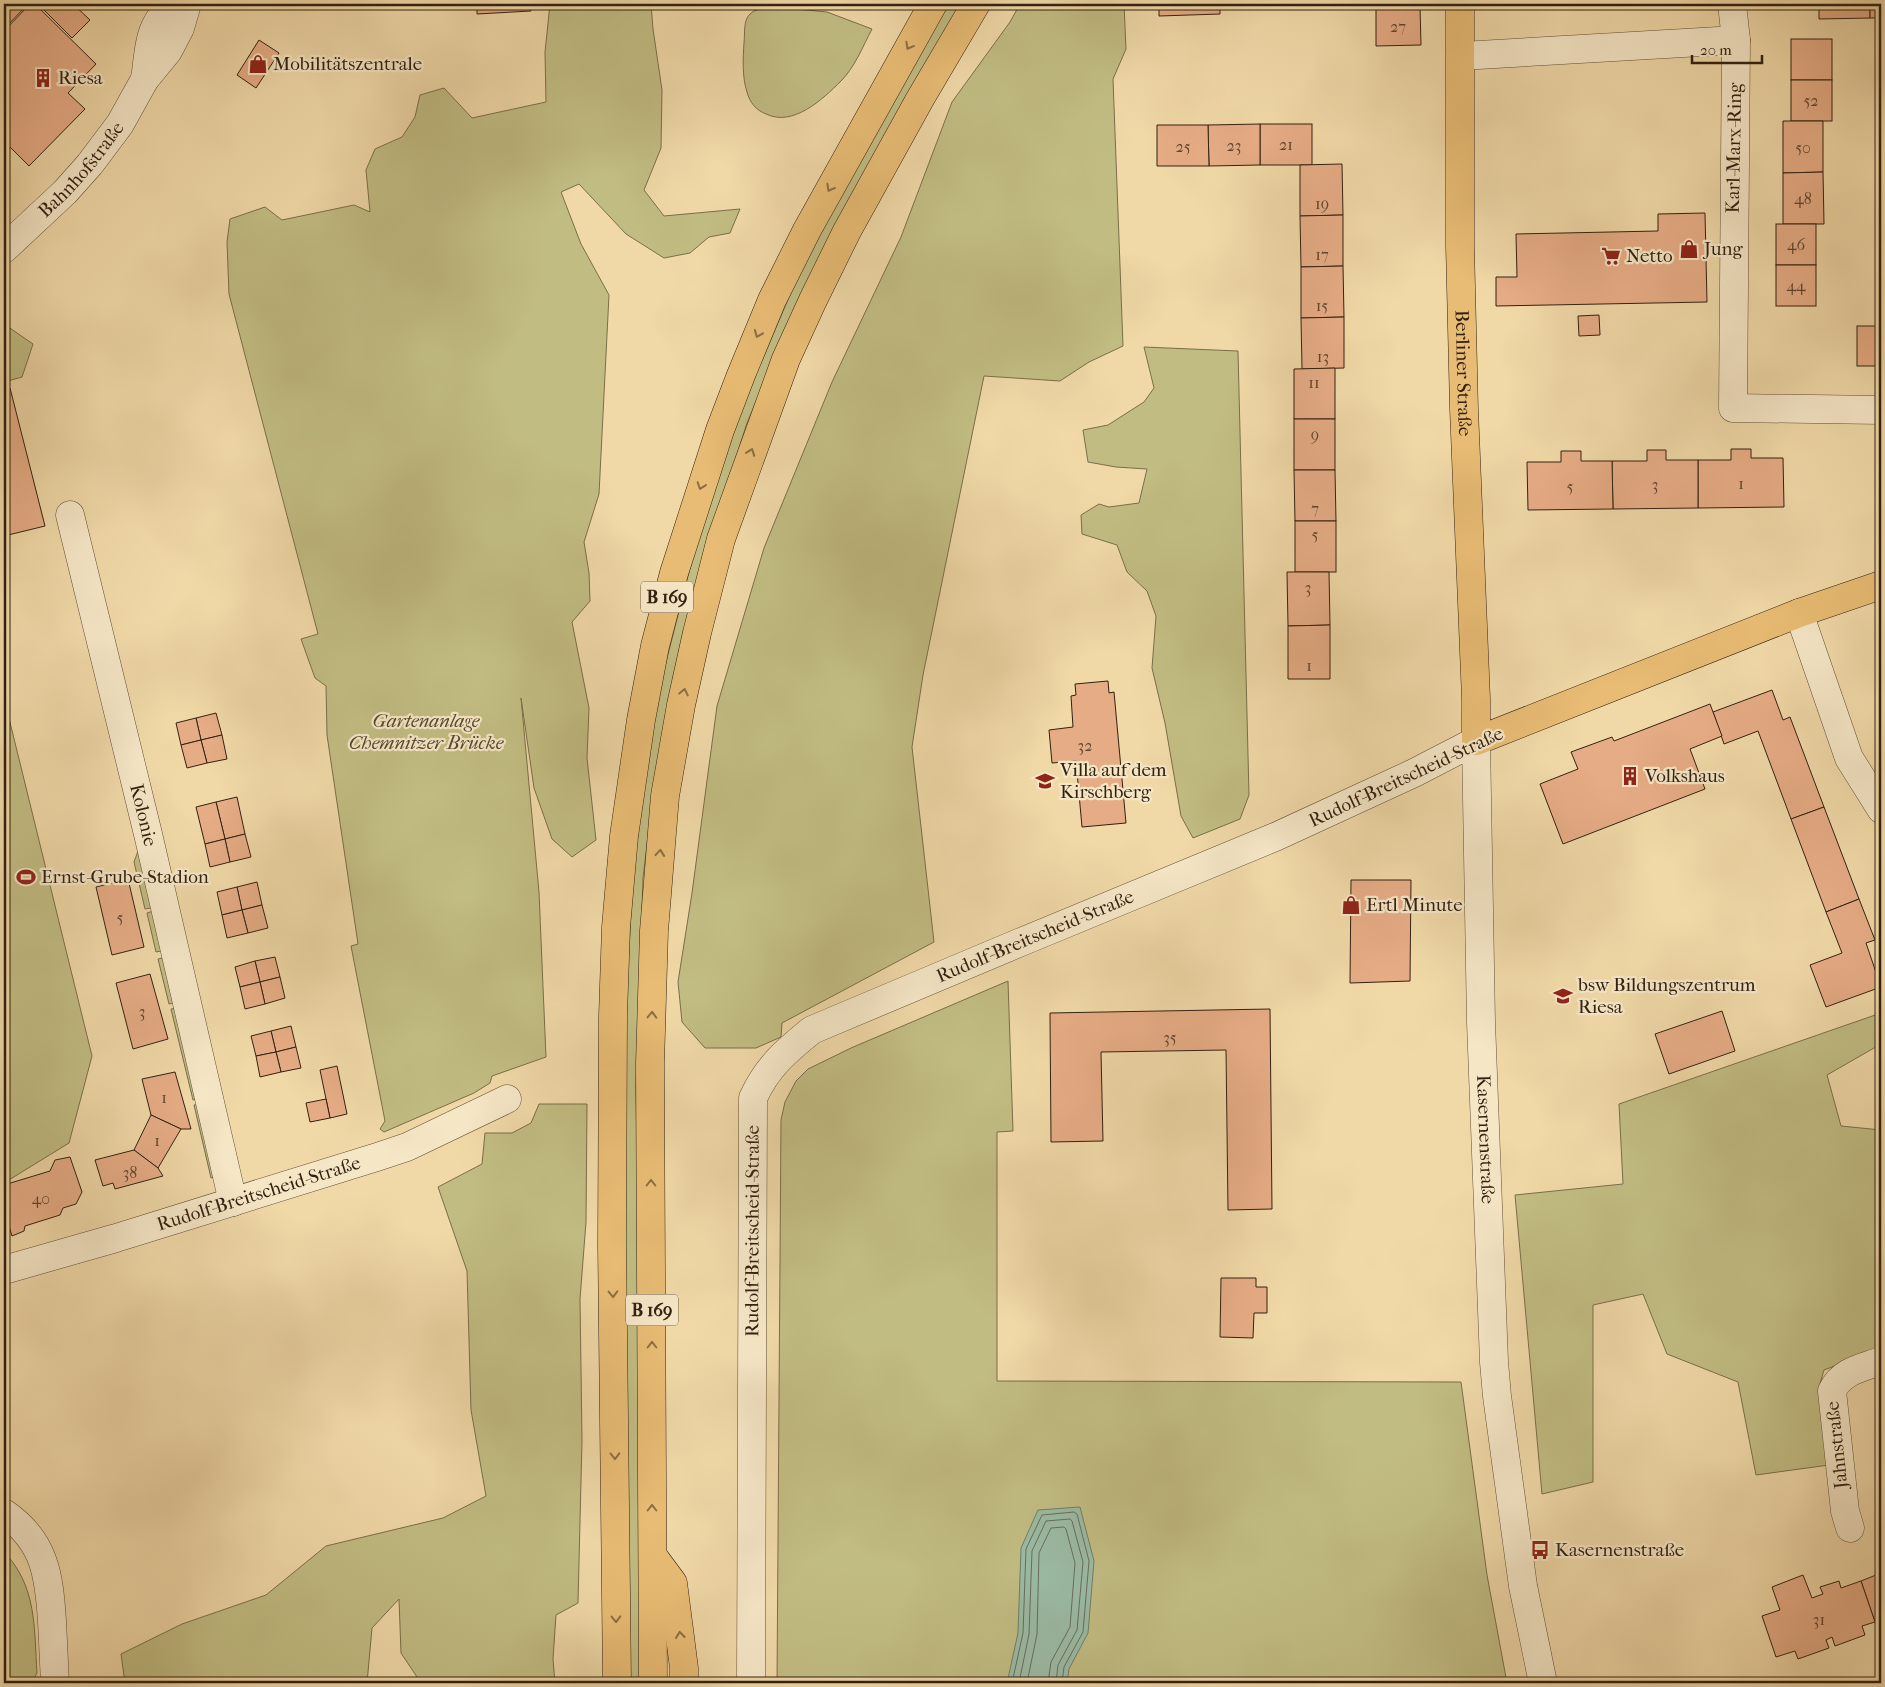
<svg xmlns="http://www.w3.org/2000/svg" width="1885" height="1687" viewBox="0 0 1885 1687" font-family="'IM FELL French Canon',serif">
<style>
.green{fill:#c1bc82;stroke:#7a6e4a}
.water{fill:#9bbaa4;stroke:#717d69}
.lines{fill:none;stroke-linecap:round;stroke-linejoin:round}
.shore{stroke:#666e5a;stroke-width:1}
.building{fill:#e6ac85;stroke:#322111}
.minor-casing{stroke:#624f36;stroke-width:29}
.major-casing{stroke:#322111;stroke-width:29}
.highway-casing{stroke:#322111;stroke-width:29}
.minor{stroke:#f5e6c6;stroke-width:28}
.major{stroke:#e8bc74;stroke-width:28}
.highway{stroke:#e8bc74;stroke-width:28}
.oneway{stroke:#8d6e42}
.labels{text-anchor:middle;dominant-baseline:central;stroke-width:4.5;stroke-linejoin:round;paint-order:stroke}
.number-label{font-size:16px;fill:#5f442e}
.shield{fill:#f5e6c6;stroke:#6c5c47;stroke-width:1}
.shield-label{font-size:18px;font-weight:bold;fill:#322111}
.poi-label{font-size:19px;fill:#322111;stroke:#f5e6c6;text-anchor:start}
.street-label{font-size:19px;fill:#322111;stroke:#f5e6c6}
.park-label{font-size:19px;font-style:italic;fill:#56482d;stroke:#f5e6c6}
</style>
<rect width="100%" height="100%" fill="#f0d8a7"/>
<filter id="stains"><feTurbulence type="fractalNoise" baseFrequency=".004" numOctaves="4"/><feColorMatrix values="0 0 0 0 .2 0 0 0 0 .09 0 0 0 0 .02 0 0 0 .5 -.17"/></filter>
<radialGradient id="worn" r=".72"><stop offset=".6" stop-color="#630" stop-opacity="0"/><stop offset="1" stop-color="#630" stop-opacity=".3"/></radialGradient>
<g class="green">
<polygon points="550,4 651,4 653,29 662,90 661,148 644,190 664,216 740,209 730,233 709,237 690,253 664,258 626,234 579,184 561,192 581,244 609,295 599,494 584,542 589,573 590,601 572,622 589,708 587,758 596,840 572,857 552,839 534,788 521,698 539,892 546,1057 492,1076 490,1083 474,1093 384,1132 380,1129 385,1121 351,946 358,944 327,735 326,686 315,678 301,639 318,634 229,294 227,242 230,219 265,207 282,220 354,205 370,212 366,170 375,149 402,137 415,117 420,95 444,88 472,118 546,102 545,52"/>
<polygon points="947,4 961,4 774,359 747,423 707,548 651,810 643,878 636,1087 640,1362 642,1683 630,1683 622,1084 633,873 650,742 663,674 697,541 737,418 793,288 828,219 904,78"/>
<polygon points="1020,4 1124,4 1126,49 1113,79 1123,346 1089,362 1060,381 984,376 923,675 912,747 934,942 782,1023 781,1037 756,1048 705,1048 682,1022 678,982 692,893 717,706 764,548 832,382 901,237 952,102 1010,22"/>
<path d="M786 8 827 12 872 29C863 46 855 67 841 81 822 100 793 127 766 114 756 110 750 103 747 92 742 77 743 58 744 43 745 35 743 20 750 14 757 6 776 9 786 8Z"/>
<polygon points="4,324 33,344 22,377 4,382"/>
<polygon points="1144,347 1238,351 1249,795 1240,819 1193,838 1181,816 1165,723 1152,668 1156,616 1147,591 1127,572 1117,545 1082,534 1081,515 1099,504 1109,507 1139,503 1147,469 1116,467 1088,462 1083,430 1108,425 1144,402 1154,388"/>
<polygon points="4,698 92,1056 69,1143 4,1183"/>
<polygon points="138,851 156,907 145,909 134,862"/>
<polygon points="156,910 166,950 156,952 147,913"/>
<polygon points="167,957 178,1002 169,1004 158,959"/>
<polygon points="1008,981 1013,1131 997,1132 997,1381 1461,1382 1487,1575 1507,1683 777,1683 781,1120 785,1102 796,1081 808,1069 851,1048"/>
<polygon points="179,1008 201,1098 193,1100 171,1009"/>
<polygon points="1881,1013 1881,1044 1827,1075 1841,1126 1881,1130 1881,1348 1824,1370 1819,1387 1829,1465 1756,1475 1738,1382 1667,1354 1643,1294 1593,1305 1593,1482 1542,1494 1515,1195 1623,1184 1619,1104"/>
<polygon points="202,1104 219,1176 211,1178 194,1105"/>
<polygon points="539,1104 587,1104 586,1222 580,1299 582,1440 578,1603 556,1615 553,1659 555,1683 421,1683 401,1653 399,1599 372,1628 367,1683 125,1683 121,1654 182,1624 266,1595 326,1546 443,1518 486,1496 471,1410 467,1271 438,1187 482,1164 485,1133 512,1133 531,1123"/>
<path d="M4 1552C37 1586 34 1628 37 1673L32 1682 29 1683H10L4 1673Z"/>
</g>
<polygon class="water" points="1080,1507 1094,1561 1088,1633 1069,1669 1067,1683 1007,1683 1018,1633 1021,1548 1038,1510"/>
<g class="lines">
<g class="shore">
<polyline points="1012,1683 1023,1633 1026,1549 1042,1515 1074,1512 1077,1514 1089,1561 1083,1632 1064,1667 1062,1683"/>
<polyline points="1019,1683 1029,1634 1032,1551 1046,1521 1070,1519 1072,1521 1083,1562 1077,1630 1058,1665 1056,1683"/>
<polyline points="1027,1683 1037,1634 1039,1553 1051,1528 1064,1527 1066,1529 1075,1563 1070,1627 1051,1662 1048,1683"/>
</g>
</g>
<g class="building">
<polygon points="4,4 28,4 4,29"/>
<polygon points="30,4 35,4 96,64 68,93 85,109 29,166 4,141 4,31"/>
<polygon points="38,4 73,4 90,20 72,38"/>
<polygon points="477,4 530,4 531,11 477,14"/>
<polygon points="1159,4 1220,4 1220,14 1159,16"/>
<polygon points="1382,4 1416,4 1416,7 1420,7 1421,45 1376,46 1376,8 1382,7"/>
<polygon points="1819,4 1870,4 1870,18 1819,19"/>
<rect x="1870" y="4" width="11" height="14"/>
<rect x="1791" y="39" width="41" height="41"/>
<polygon points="259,40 279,53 256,88 237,75"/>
<rect x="1791" y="80" width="41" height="41"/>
<polygon points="1783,121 1823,121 1823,172 1783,173"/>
<rect x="1260" y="124" width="52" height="41"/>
<polygon points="1260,124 1260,165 1209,166 1208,125"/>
<polygon points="1157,125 1208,125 1209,166 1157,166"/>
<polygon points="1342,164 1343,215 1300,216 1300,165"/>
<polygon points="1823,172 1824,224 1783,224 1783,173"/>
<polygon points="1705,213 1707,302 1496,306 1496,277 1517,277 1516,234 1658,231 1658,214"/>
<polygon points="1343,215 1343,266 1301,267 1300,216"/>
<rect x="1776" y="224" width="40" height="41"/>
<rect x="1776" y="265" width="40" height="41"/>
<polygon points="1343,266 1344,317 1301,318 1301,267"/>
<polygon points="1599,315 1600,335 1579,336 1578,316"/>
<polygon points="1344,317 1344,368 1302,369 1301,318"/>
<rect x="1857" y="326" width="24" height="40"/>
<polygon points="1335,368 1335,419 1294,419 1294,369"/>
<polygon points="10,388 45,526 4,536 4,389"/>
<rect x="1294" y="419" width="41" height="51"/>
<polygon points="1731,449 1751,449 1751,458 1783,458 1784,507 1698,508 1698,460 1731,460"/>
<polygon points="1647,450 1666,450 1666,460 1698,460 1698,508 1613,509 1612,461 1647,461"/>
<polygon points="1561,451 1581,451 1581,461 1612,461 1613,509 1528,510 1527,462 1561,462"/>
<polygon points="1294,470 1335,470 1336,521 1295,521"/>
<rect x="1295" y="521" width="41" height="51"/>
<polygon points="1287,572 1329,572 1330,625 1288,626"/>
<polygon points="1330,625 1330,679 1288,679 1288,626"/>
<polygon points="1108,681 1109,693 1114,692 1126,823 1082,827 1076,761 1052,763 1049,730 1073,727 1071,696 1076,695 1075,684"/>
<polygon points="1772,690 1783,720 1790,717 1824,807 1791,819 1758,731 1724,744 1713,712"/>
<polygon points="1710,704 1722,736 1690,749 1705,789 1563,844 1540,784 1578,769 1571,752 1612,737 1614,741"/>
<polygon points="216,713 222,735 201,740 196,718"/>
<polygon points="196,718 201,740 181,745 176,723"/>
<polygon points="222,735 227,759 207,763 201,740"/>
<polygon points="201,740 207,763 187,768 181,745"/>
<polygon points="237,797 245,834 225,839 216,802"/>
<polygon points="216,802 225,839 205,844 196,807"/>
<polygon points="1824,807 1859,899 1826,912 1791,819"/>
<polygon points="245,834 251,857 230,862 225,839"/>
<polygon points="225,839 230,862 210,867 205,844"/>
<polygon points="128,879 144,947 112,955 96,887"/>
<polygon points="1351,880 1411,880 1410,981 1350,983"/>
<polygon points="257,882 262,905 242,910 237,887"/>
<polygon points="237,887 242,910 222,915 217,892"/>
<polygon points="1859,899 1875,940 1866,943 1881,987 1826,1007 1810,965 1842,953 1826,912"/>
<polygon points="262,905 268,928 248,933 242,910"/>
<polygon points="242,910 248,933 227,938 222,915"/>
<polygon points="275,957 280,977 260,982 255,961"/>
<polygon points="255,961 260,982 240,987 235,967"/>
<polygon points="150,974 168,1039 133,1049 116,983"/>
<polygon points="280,977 285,998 265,1004 260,982"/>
<polygon points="260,982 265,1004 245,1009 240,987"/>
<polygon points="1270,1009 1272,1209 1228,1210 1226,1050 1101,1052 1103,1141 1051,1142 1050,1013"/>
<polygon points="1722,1011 1735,1051 1669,1074 1655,1034"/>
<polygon points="291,1026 296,1047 276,1052 271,1031"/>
<polygon points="271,1031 276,1052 256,1056 251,1036"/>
<polygon points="296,1047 301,1068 281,1072 276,1052"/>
<polygon points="276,1052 281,1072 260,1077 256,1056"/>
<polygon points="337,1066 347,1114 330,1118 320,1070"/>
<polygon points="175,1072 191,1129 181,1129 151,1115 142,1079"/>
<polygon points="326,1099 330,1118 310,1122 306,1103"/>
<polygon points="151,1115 181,1129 158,1168 134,1150"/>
<polygon points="134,1150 158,1168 163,1176 115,1189 113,1183 103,1186 95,1160"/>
<polygon points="70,1157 82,1192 76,1204 63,1208 60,1215 25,1226 24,1231 12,1236 4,1210 4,1185 50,1171 55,1160"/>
<polygon points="1221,1278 1256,1278 1256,1287 1267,1287 1267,1313 1254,1313 1253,1338 1220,1337"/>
<polygon points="1881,1573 1881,1620 1875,1622 1861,1581"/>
<polygon points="1803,1575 1812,1598 1823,1594 1820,1587 1839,1581 1841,1588 1861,1581 1875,1622 1862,1626 1865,1635 1835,1646 1832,1637 1826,1640 1829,1648 1798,1659 1795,1651 1776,1657 1762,1616 1780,1610 1772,1587"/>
</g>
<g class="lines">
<g class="minor-casing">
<g id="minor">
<polyline points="1732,4 1736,40 1733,408 1881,410"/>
<polyline points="1461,56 1736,40"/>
<path d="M145 79C150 46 147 29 172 4"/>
<path id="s1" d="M4 249 65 192 90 164 120 124 145 79 168 51 180 28 187 4"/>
<path id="s2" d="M70 515 148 834 233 1202"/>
<polyline points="1799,613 1849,758 1881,809"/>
<path id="s3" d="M4 1270 116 1238 377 1157 407 1147 507 1099"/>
<path d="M4 1513C45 1541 49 1575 52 1621 53 1642 54 1663 55 1683"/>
<path d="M1850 1528 1845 1511 1832 1391C1841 1371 1862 1368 1881 1361"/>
<path id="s4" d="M751 1683 753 1098C767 1067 786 1051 812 1030L1021 942 1275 837 1414 773 1476 741 1481 1022 1494 1362 1497 1396 1523 1586 1543 1683"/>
</g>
</g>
<g class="major-casing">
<g id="major">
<path id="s5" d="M1460 4V246L1464 409 1476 699V741L1799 613 1881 585"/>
</g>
</g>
<g class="highway-casing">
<g id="highway">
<polyline points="653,1556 673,1583 684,1668 684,1683"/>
<polyline points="617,1683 612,1245 613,1015 616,927 624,836 641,720 655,646 674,573 720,430 741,375 772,300 807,230 933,4"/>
<polyline points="653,1683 650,1064 654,931 665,796 681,705 697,633 721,539 786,359 813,300 847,231 920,99 976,4"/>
</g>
</g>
<use href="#minor" class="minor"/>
<use href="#major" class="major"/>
<use href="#highway" class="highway"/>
</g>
<defs><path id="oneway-chevron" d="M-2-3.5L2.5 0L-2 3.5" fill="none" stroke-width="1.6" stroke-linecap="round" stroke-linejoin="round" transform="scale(1.25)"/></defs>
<g class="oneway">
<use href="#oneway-chevron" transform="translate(909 46) rotate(119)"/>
<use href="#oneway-chevron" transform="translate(830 188) rotate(119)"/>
<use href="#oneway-chevron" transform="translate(758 334) rotate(112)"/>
<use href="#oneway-chevron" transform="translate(751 452) rotate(-70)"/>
<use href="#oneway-chevron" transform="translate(701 486) rotate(109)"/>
<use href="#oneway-chevron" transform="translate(684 692) rotate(-78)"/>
<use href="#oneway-chevron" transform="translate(660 853) rotate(-85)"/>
<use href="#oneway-chevron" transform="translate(652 1015) rotate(-88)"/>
<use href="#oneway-chevron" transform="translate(651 1183) rotate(-90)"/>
<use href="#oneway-chevron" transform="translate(613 1294) rotate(89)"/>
<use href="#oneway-chevron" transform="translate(652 1345) rotate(-90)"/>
<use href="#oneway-chevron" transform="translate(615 1456) rotate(89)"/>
<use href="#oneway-chevron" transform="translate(652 1508) rotate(-90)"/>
<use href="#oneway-chevron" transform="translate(616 1619) rotate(89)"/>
<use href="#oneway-chevron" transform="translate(680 1635) rotate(-97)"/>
</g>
<defs>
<g id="shop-bare" transform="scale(1.5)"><path d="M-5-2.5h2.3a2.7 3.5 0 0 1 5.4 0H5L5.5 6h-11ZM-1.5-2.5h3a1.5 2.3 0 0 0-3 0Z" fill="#8f2418" stroke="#f5e6c6" stroke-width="2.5" paint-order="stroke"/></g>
<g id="building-bare" transform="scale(1.5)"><path d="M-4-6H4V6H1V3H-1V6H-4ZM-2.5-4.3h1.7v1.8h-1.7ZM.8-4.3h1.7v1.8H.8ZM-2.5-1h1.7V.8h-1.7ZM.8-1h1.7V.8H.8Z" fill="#8f2418" stroke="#f5e6c6" stroke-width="2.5" paint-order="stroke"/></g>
<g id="supermarket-bare" transform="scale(1.5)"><path d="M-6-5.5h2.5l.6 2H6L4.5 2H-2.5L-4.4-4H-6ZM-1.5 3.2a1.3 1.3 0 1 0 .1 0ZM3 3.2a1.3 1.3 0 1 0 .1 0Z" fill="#8f2418" stroke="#f5e6c6" stroke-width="2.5" paint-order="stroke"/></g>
<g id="school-bare" transform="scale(1.5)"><path d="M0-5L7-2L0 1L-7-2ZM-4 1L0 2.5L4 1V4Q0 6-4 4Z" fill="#8f2418" stroke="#f5e6c6" stroke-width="2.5" paint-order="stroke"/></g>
<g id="stadium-bare" transform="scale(1.5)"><path d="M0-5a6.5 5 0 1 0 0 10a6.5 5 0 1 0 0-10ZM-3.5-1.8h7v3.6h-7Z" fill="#8f2418" stroke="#f5e6c6" stroke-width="2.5" paint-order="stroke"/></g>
<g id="university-bare" transform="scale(1.5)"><path d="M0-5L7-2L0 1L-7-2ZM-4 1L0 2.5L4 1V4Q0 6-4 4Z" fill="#8f2418" stroke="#f5e6c6" stroke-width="2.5" paint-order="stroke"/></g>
<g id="bus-bare" transform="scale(1.5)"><path d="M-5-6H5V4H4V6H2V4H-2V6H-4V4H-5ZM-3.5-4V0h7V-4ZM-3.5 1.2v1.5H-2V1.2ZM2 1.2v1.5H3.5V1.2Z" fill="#8f2418" stroke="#f5e6c6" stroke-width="2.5" paint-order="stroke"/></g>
</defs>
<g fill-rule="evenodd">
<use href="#shop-bare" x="258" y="64"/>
<use href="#building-bare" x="43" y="78"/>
<use href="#shop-bare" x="1689" y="249"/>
<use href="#supermarket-bare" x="1611" y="256"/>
<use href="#building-bare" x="1630" y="776"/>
<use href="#school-bare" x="1045" y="781"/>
<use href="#stadium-bare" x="26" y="877"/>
<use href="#shop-bare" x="1351" y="905"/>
<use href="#university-bare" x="1563" y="996"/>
<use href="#bus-bare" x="1540" y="1550"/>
</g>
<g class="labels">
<g class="number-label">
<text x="1398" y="26">27</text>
<text x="1811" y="100">52</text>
<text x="1286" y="144">21</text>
<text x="1234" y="145">23</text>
<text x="1183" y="146">25</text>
<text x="1803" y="147">50</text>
<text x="1803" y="198">48</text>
<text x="1322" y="203">19</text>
<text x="1796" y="244">46</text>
<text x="1322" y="254">17</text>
<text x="1796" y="285">44</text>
<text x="1322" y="305">15</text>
<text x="1323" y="356">13</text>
<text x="1314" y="382">11</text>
<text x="1315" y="434">9</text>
<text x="1741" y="483">1</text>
<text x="1655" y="484">3</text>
<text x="1570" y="486">5</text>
<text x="1315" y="508">7</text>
<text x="1315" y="534">5</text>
<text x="1308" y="587">3</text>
<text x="1309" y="665">1</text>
<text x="1085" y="745">32</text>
<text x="120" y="917">5</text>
<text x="142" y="1011">3</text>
<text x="1170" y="1037">35</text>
<text x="164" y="1097">1</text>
<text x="157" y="1140">1</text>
<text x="130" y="1172">38</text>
<text x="41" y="1198">40</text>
<text x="1819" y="1619">31</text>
</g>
<g class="shield">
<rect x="641" y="581.5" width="52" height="31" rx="4"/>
<rect x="626" y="1294.5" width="52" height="31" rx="4"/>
</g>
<g class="shield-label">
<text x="667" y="597">B 169</text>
<text x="652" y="1310">B 169</text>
</g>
<g class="poi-label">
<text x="273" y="64">Mobilitätszentrale</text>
<text x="58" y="78">Riesa</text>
<text x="1704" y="249">Jung</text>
<text x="1626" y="256">Netto</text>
<text x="1060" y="770">Villa auf dem<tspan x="1060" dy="22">Kirschberg</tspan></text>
<text x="1645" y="776">Volkshaus</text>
<text x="41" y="877">Ernst-Grube-Stadion</text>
<text x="1366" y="905">Ertl Minute</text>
<text x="1578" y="985">bsw Bildungszentrum<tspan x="1578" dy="22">Riesa</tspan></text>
<text x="1555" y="1550">Kasernenstraße</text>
</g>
<g class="street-label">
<text transform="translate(1734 148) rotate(-89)">Karl-Marx-Ring</text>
<text stroke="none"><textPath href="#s1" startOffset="111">Bahnhofstraße</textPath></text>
<text stroke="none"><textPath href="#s5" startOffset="369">Berliner Straße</textPath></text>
<text transform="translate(1406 777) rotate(-25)">Rudolf-Breitscheid-Straße</text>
<text stroke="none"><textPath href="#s2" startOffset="309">Kolonie</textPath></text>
<text stroke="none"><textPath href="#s4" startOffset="918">Rudolf-Breitscheid-Straße</textPath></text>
<text stroke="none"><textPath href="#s4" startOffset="1799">Kasernenstraße</textPath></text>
<text stroke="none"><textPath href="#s3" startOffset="266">Rudolf-Breitscheid-Straße</textPath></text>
<text stroke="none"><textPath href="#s4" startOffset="452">Rudolf-Breitscheid-Straße</textPath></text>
<text transform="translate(1837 1445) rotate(-96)">Jahnstraße</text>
</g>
<g class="park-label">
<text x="426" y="721">Gartenanlage<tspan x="426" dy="22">Chemnitzer Brücke</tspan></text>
</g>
</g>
<rect width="1885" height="1687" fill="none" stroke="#f0d8a7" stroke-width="20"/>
<rect x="5" y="5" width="1875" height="1677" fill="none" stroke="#322111" stroke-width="2.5"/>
<rect x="10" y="10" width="1865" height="1667" fill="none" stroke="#322111"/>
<path d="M1692 55v8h70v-8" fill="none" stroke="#322111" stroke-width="2.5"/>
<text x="1700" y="55" font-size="15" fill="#322111" stroke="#f5e6c6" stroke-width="4" paint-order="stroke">20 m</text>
<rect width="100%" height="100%" filter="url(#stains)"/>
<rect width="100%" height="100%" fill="url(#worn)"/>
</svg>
